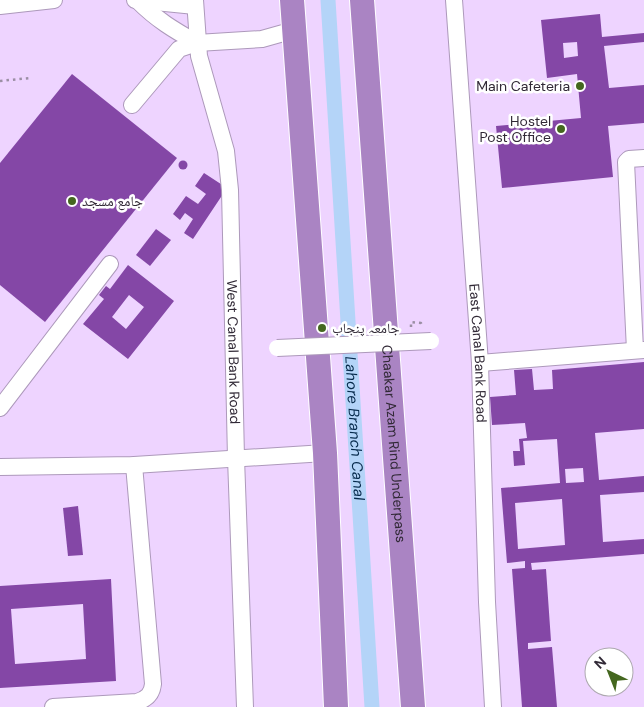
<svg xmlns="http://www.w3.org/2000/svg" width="644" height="707" viewBox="0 0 644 707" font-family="'DM Sans','Noto Naskh Arabic',sans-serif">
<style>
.built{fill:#eed4ff;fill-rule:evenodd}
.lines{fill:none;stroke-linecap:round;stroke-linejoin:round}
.canal{stroke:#b4d4f8;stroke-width:15}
.building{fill:#8447a6;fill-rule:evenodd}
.minor-casing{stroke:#ad99bb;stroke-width:18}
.highway-casing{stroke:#fff;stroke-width:26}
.path{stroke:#9b8fa4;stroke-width:2.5;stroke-dasharray:2.5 4;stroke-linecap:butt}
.minor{stroke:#fff;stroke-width:16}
.highway{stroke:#aa84c3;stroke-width:24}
.minor-bridge-casing{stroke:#ad99bb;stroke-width:18;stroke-linecap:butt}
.minor-bridge{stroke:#fff;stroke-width:16}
.poi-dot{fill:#44671f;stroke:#fff;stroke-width:2}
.labels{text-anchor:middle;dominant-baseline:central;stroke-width:5;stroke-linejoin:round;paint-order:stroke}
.poi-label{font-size:14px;fill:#312936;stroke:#fff;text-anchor:end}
.street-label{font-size:14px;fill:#312936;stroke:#fff}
.water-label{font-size:15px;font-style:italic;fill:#062a4c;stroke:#fff}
</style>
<rect width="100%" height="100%" fill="#f1e1fd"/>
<path class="built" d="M0 0H644V707H0ZM594 657H624V687H594Z"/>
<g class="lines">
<path class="canal" id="s1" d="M328 0 372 707"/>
</g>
<g class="building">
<path d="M600 14 602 37 644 33V42L604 46 609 88 644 85V123L608 126 613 177 502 188 496 126 581 118 577 74 547 78 541 20ZM577 42 578 56 564 58 563 43Z"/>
<polygon points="72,74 177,158 45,322 0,285 0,163"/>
<circle cx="183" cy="165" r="4.5"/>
<polygon points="204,173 227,188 193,239 184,233 193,219 185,213 180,220 173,214 186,196 198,204 206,194 195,186"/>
<polygon points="156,229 171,240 150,266 136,255"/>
<path d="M128 265 174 301 128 359 83 324 104 299 99 295 106 286 110 289ZM129 295 144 307 126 329 112 317Z"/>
<path d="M644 362V429L595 433 599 480 644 476V492L600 495 603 542 644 539V554L531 563 532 570 546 569 551 641 528 643V649L552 647 557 707H522L512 569 525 568V561L507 563 501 488 560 483 557 439 523 441 525 465 514 466 513 451H520L519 439 527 438 525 423 492 425 490 397 516 395 514 370 532 369 534 390 553 389 552 370ZM583 468 584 482 566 483 565 469ZM562 499 565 545 518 549 515 503Z"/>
<polygon points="78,506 83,555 68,556 63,508"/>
<path d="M111 579 116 681 0 688V586ZM83 604 86 659 15 664 11 609Z"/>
</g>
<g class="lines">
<g class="minor-casing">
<g id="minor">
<polyline points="135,0 195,6"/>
<path id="s2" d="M195 0 199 56 226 151 230 190 236 458 245 707"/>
<path id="s3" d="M454 0 480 363 487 602 493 707"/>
<path d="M138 1C157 20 174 30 197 43"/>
<polyline points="0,6 54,0"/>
<polyline points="132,105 179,49 197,43 262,39 294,30"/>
<polyline points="635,350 626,162 629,159 644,158"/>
<polyline points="480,363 644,350"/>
<polyline points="0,408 110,264"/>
<polyline points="0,467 134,465 325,453"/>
<path d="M53 707 137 702C147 699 152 694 153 684L134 465"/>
</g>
</g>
<g class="highway-casing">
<g id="highway">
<polyline points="292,0 325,453 336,707"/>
<path id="s4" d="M362 0 413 707"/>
</g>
</g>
<g class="path">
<polyline points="0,81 30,78"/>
<polyline points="411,327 411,322 421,323 420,327"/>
</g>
<use href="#minor" class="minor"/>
<use href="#highway" class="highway"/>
<g class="minor-bridge-casing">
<polyline id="minor-bridge" points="277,348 431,341"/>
</g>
<use href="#minor-bridge" class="minor-bridge"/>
</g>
<g class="poi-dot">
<circle cx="580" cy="86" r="5"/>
<circle cx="561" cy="129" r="5"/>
<circle cx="72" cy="201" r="5"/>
<circle cx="322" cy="328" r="5"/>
</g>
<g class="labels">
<g class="poi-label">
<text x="570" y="86">Main Cafeteria</text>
<text x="551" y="121">Hostel<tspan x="551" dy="16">Post Office</tspan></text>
<text x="82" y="201" text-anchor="start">جامع مسجد</text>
<text x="332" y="328" text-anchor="start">جامعہ پنجاب</text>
</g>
<g class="street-label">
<text stroke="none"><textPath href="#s2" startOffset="356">West Canal Bank Road</textPath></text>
<text stroke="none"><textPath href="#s3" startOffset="354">East Canal Bank Road</textPath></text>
<text stroke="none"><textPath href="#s4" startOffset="445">Chaakar Azam Rind Underpass</textPath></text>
</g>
<g class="water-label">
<text stroke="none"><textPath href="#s1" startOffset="429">Lahore Branch Canal</textPath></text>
</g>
</g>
<g transform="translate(609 672) rotate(317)"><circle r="24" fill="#ffffff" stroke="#ada9af"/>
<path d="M0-4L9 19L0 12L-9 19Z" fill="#44671f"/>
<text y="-8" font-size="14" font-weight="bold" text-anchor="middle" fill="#312936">N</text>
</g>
</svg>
